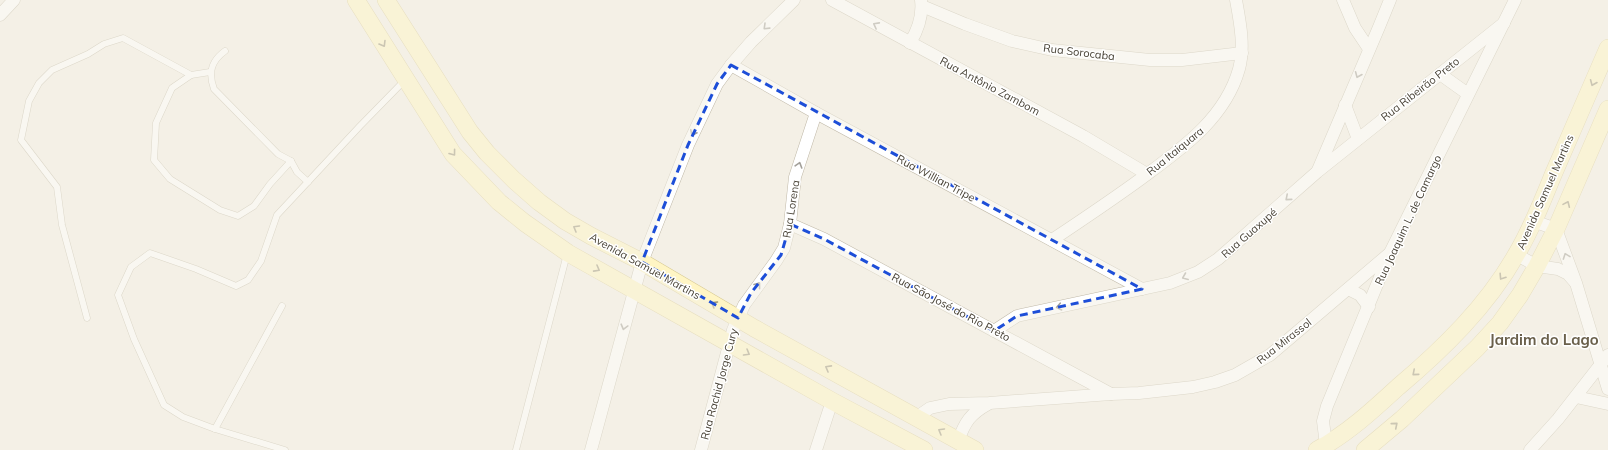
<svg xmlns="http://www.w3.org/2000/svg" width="1608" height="450" viewBox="0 0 1608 450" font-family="Mulish,sans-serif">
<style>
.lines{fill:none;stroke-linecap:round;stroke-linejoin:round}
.lane-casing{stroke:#c0b9a8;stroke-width:7}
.street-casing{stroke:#c0b9a8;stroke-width:13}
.secondary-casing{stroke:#d7c993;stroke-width:18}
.lane{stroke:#fff;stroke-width:6}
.street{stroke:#fff;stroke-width:12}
.secondary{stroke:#fff5c4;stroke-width:17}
.oneway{stroke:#a3a09a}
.oneway2{stroke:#9a9275}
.marked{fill:none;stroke:#1d4ed8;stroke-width:3;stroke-dasharray:8 5;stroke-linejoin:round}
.labels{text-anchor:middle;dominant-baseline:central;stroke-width:3;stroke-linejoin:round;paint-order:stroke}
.street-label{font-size:11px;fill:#474135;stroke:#fff}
.district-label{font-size:15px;font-weight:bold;fill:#6a604b;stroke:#fff}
</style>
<rect width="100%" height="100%" fill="#f4f0e6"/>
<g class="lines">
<g class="lane-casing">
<g id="lane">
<path d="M225 51C211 61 208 73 214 89L278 154 291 161 297 172 308 182"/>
<polyline points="210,72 191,75 172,88 156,123 154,160 170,179 220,210 238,216 254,206 270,184 291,161"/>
<polyline points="87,318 62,225 57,187 21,140 29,101 39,83 52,70 88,54 104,44 123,38 191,75"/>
<polyline points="215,429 282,306"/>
<polyline points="285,450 215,429 183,417 164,405 134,339 118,295 131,267 150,253 196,269 236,286 248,280 261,261 277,215 360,126 405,80"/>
<polyline points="516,450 567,254"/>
</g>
</g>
<g class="street-casing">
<g id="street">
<polyline points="832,0 1083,136 1147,174"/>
<polyline points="1343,0 1355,28 1369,49"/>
<polyline points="922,6 965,24 1012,41 1052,50 1150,60 1182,60 1242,53"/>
<polyline points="0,15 14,0"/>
<path d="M910 43C918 30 923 16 921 0"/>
<polyline points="731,65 816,113 1142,289"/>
<polyline points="1440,74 1468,94"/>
<polyline points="1345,105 1358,139"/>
<polyline points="1318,170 1379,27 1390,0"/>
<polyline points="1533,221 1556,229 1576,283 1608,389"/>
<polyline points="790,224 824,239 1111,394"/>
<path d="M1052 240C1082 220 1112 200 1142 178 1181 149 1225 119 1239 69 1245 47 1240 22 1236 0"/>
<polyline points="1517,255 1537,266 1558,269 1568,274 1575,282"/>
<polyline points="1348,289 1360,295 1369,307"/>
<polyline points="994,331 1017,316 1170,283 1198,272 1218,259 1317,172 1504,23"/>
<polyline points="1576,397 1608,404"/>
<polyline points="917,417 930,408 949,404 989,403 1111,394 1139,393 1193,387 1215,382 1235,375 1270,355 1390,253"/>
<path d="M958 441C965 422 970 414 988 404"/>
<polyline points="1326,445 1323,421 1327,406 1390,253 1515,0"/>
<polyline points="591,450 642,262 688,145 717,84 731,65 751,42 794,0"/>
<polyline points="701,450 733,330 744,305 776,261 784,248 790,224 795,177 816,113"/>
<polyline points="816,450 832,401"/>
<polyline points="1530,450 1558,419 1608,355"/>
</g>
</g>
<g class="secondary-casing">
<g id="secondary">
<polyline points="356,0 453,154 499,202 525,223 568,253 832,401 924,450"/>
<polyline points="386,0 470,132 487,153 514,180 539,202 565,221 591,236 642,262 754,328 975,450"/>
<path d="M1317 450C1347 434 1373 410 1398 387 1443 349 1487 306 1516 255 1531 230 1542 202 1553 175 1571 133 1590 90 1608 48"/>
<polyline points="1365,450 1402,419 1477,348 1500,323 1520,295 1537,266 1556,229 1608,109"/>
</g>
</g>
<use href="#lane" class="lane"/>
<use href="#street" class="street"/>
<use href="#secondary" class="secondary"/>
</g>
<defs><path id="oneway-chevron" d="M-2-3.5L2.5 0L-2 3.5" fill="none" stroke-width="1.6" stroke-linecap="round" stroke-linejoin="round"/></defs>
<g class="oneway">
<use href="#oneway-chevron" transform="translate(876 25) rotate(-152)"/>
<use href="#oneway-chevron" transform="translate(766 27) rotate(136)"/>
<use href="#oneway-chevron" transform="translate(1358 75) rotate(113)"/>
<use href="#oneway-chevron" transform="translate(693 133) rotate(116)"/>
<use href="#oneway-chevron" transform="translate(799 165) rotate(-73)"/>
<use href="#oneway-chevron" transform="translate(1288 198) rotate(139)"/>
<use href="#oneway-chevron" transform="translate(1566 256) rotate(-110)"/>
<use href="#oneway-chevron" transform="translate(1185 277) rotate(158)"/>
<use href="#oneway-chevron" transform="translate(758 285) rotate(-53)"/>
<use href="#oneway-chevron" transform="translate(1059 307) rotate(168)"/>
<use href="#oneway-chevron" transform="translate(624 327) rotate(105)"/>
</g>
<g class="oneway2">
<use href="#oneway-chevron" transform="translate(383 44) rotate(59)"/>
<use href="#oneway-chevron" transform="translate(1593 83) rotate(113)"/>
<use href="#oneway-chevron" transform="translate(453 153) rotate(53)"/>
<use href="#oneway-chevron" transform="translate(1567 204) rotate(-66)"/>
<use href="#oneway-chevron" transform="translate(576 228) rotate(-150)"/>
<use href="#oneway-chevron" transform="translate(597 269) rotate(29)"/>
<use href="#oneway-chevron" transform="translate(1502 277) rotate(123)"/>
<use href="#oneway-chevron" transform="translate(714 304) rotate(-149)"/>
<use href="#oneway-chevron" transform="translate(747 353) rotate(30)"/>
<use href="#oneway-chevron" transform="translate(828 368) rotate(-151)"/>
<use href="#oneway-chevron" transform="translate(1415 373) rotate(139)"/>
<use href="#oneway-chevron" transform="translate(1395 425) rotate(-40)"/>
<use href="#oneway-chevron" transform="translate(941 431) rotate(-150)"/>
</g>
<path d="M0 0H1608V450H0ZM731 65 1142 289 1017 316 994 331 824 239 790 224 781 255 751 293 738 318 642 262 688 145 717 84Z" fill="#f4f0e6" fill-opacity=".55" fill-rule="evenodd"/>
<path class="marked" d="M731 65 1142 289 1017 316 994 331 824 239 790 224 781 255 751 293 738 318 642 262 688 145 717 84Z"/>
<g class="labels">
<g class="street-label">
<text transform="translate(1079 52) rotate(7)">Rua Sorocaba</text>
<text transform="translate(990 86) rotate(28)">Rua Antônio Zambom</text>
<text transform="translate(1420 89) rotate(-38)">Rua Ribeirão Preto</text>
<text transform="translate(1175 151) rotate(-39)">Rua Itaiquara</text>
<text transform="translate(936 178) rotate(28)">Rua Willian Tripe</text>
<text transform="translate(1545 192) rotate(-66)">Avenida Samuel Martins</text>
<text transform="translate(791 209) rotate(-81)">Rua Lorena</text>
<text transform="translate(1408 220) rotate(-65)">Rua Joaquim L. de Camargo</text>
<text transform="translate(1249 233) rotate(-41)">Rua Guaxupé</text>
<text transform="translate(645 266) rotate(29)">Avenida Samuel Martins</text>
<text transform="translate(951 307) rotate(28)">Rua São José do Rio Preto</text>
<text transform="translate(1284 341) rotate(-38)">Rua Mirassol</text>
<text transform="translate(719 384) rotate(-75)">Rua Rachid Jorge Cury</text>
</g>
<g class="district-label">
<text x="1544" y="339">Jardim do Lago</text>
</g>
</g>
</svg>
